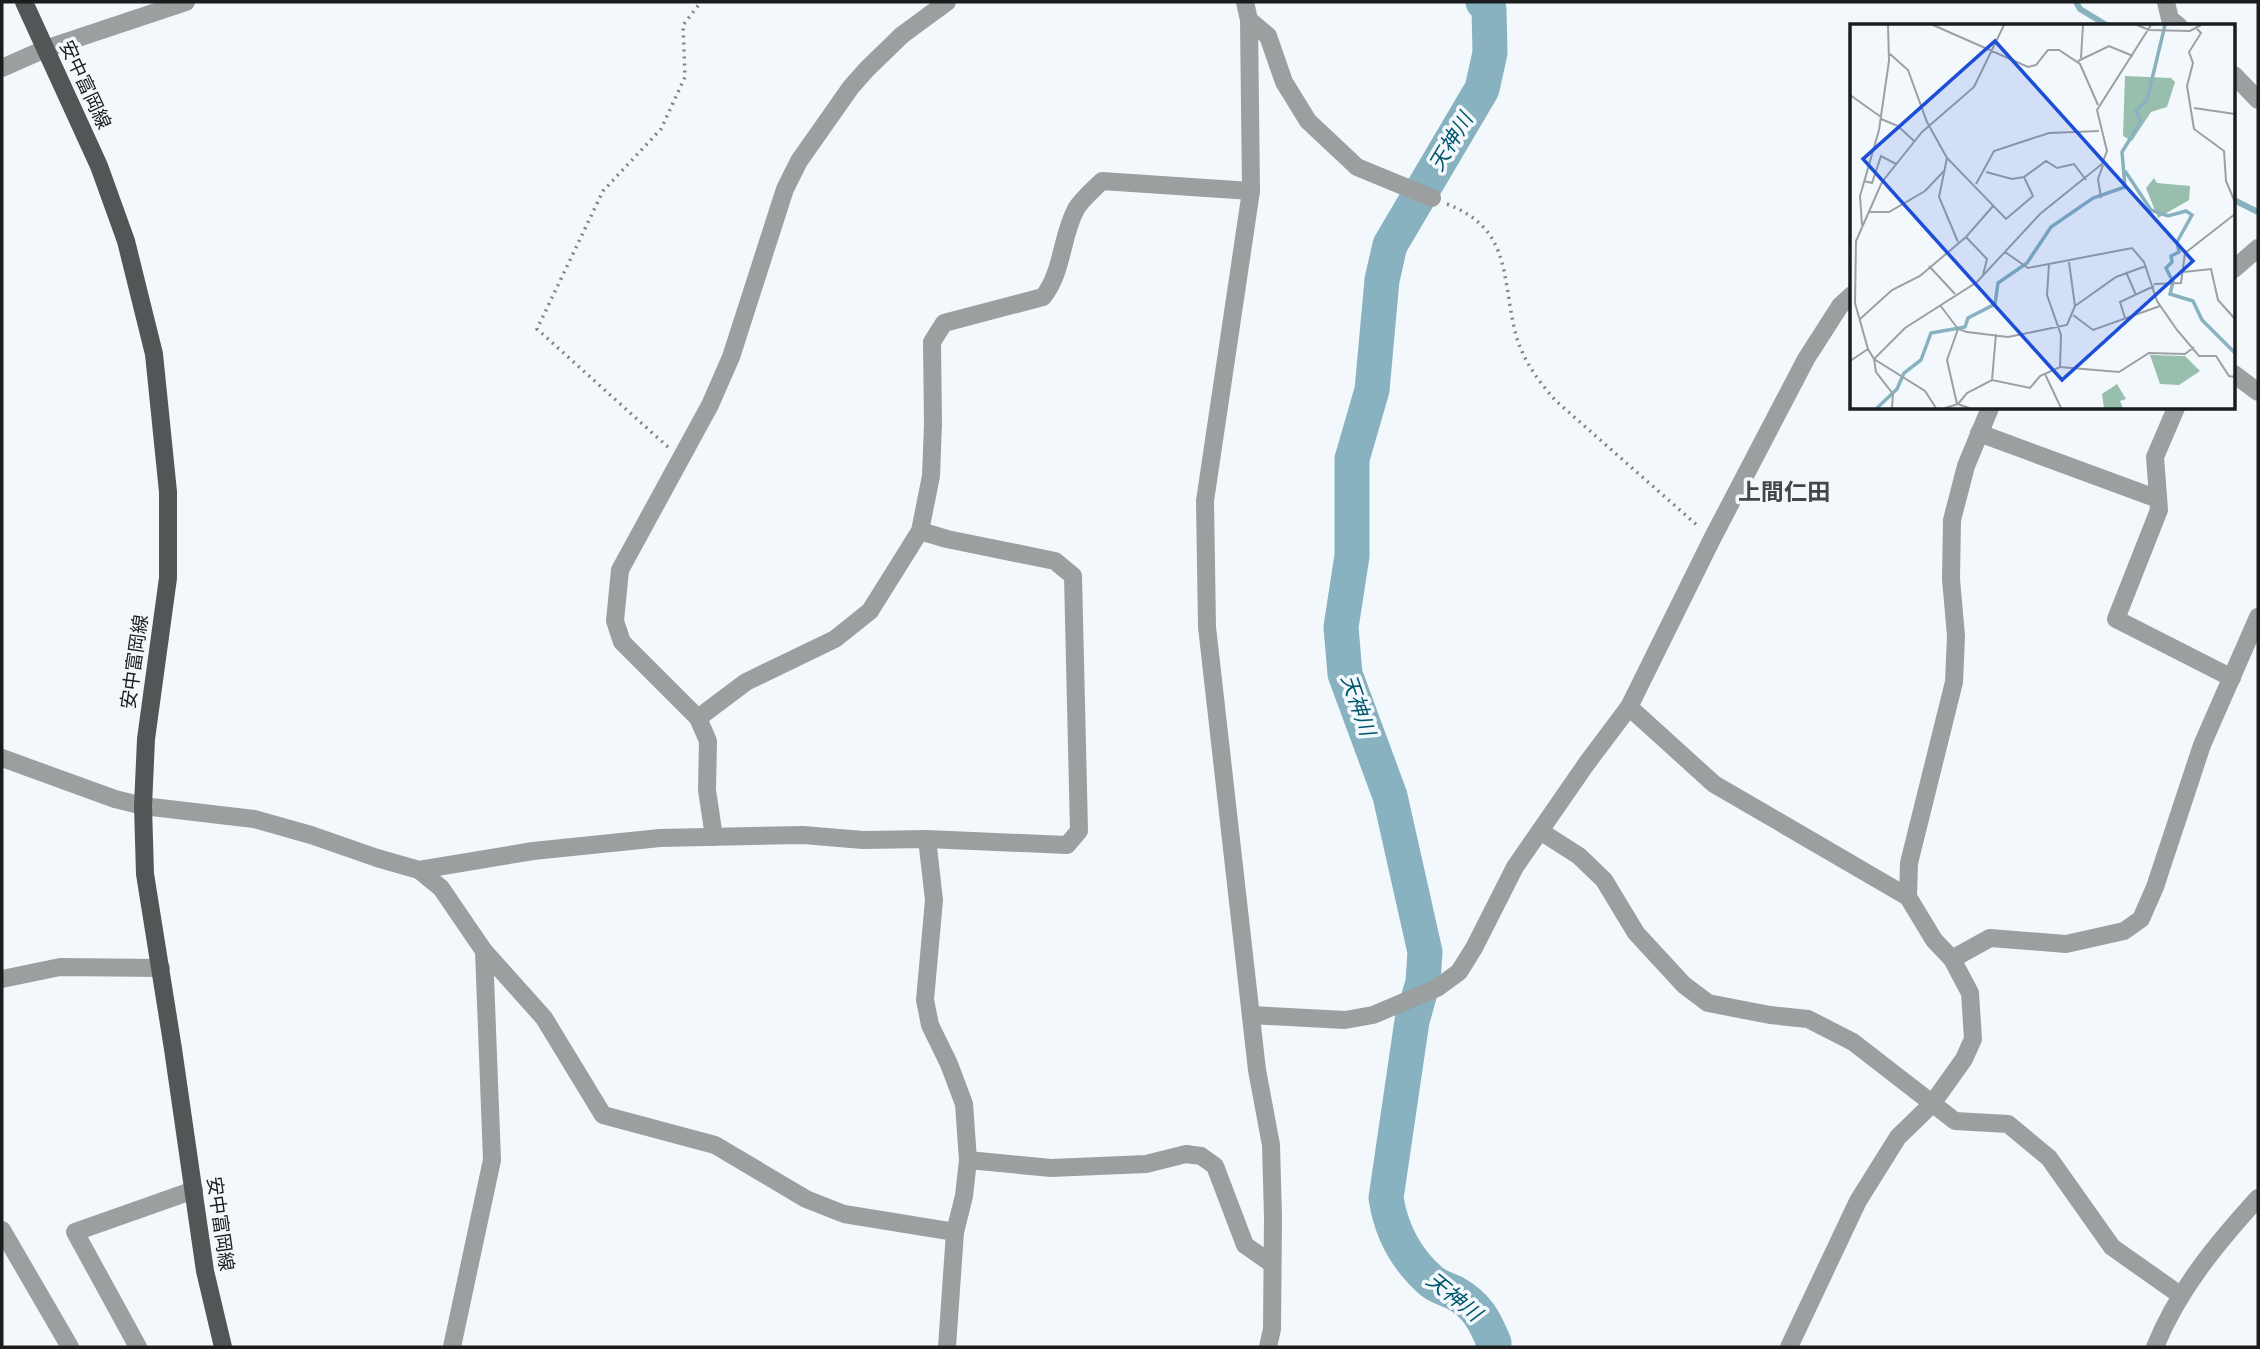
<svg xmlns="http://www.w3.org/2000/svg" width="2260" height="1349" viewBox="0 0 2260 1349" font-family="Signika,'Noto Sans JP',sans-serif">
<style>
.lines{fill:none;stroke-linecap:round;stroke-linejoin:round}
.stream{stroke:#88b2c0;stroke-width:6}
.river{stroke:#88b2c0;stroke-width:35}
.path{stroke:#818487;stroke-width:3.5;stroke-dasharray:2 5;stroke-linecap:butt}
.minor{stroke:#9b9f9f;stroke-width:18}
.major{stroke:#515757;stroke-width:18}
.labels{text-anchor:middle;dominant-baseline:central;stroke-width:7;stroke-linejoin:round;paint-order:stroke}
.street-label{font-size:19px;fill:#1a1c1d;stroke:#f3f8fd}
.water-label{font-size:21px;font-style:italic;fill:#00576d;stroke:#f3f8fd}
.quarter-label{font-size:23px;font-weight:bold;fill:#43474b;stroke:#f3f8fd}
.inset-river{fill:none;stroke:#88b2c0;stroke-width:3.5}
.inset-road{fill:none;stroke:#9ca0a3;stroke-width:2}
.view{fill:#1d4ed8;fill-opacity:0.15;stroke:#1d4ed8;stroke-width:3.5}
.inset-edge{fill:none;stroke:#1a1c1d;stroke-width:3.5}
</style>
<rect width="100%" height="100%" fill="#f3f8fd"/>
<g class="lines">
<g class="stream">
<polyline points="2076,2 2080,9 2108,26"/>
<polyline points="2234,200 2258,212"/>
</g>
<path class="river" d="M1483 2 1489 9 1490 53 1482 89 1390 245 1382 280 1372 390 1352 459V556L1341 627 1345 674 1390 796 1425 952 1423 982 1412 1021 1386 1198C1391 1230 1406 1259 1431 1281 1438 1287 1447 1289 1455 1293 1477 1305 1485 1321 1494 1343L1493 1347"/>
<g class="path">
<path d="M1447 204C1509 228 1502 272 1514 327 1520 356 1537 380 1556 401L1698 526"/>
<polyline points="668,447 537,329 603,191 661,129 685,77 683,25 701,2"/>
</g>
<g class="minor">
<polyline points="1245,2 1249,20 1251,191 1205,501 1207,627 1257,1070 1271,1145 1273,1217 1272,1329 1268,1347"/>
<polyline points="2166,2 2170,19 2179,26"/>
<polyline points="1249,20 1268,36 1284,82 1308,121 1357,167 1432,198"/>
<polyline points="2,68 45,49 186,2"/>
<polyline points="2234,75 2258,100"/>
<polyline points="2234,269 2258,248"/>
<polyline points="2234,374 2258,392"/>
<polyline points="2176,408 2155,457 2159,510 2116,619 2232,678"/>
<polyline points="1979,433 2158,499"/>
<polyline points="1629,707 1714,784 1908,897 1934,940 1952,959 1970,993 1973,1039 1964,1059 1932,1104 1898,1137 1858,1201 1789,1347"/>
<path d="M698 718 746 682 835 639 870 611 920 531 931 476 933 424 932 342 944 323 1043 297C1063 272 1061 237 1076 209 1082 199 1094 189 1102 181L1251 191"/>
<polyline points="2,758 115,799 143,806 254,819 311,835 377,858 419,870 533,851 660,838 803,835 863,840 927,839 1067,845 1079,831 1073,576 1055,561 947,539 920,531"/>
<polyline points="1540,831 1579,856 1604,880 1636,933 1684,985 1708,1003 1770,1015 1808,1019 1853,1042 1955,1121 2008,1124 2049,1158 2112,1247 2180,1295"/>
<polyline points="714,837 707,790 708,741 698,718 622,642 615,621 620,570 710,405 731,357 785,189 799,161 851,87 867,69 902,35 947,2"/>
<polyline points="927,839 934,900 925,1000 930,1025 949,1064 964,1104 968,1160 964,1196 955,1232 947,1347"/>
<polyline points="419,870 441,888 484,951 544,1018 603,1115 715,1145 806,1199 844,1214 955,1232"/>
<polyline points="1908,897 1909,863 1954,682 1956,636 1951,579 1952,520 1966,466 1990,408"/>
<polyline points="1952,959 1990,938 2066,944 2124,931 2141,919 2155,887 2202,745 2258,617"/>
<polyline points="2,979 60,967 161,968"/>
<polyline points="1251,1015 1345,1020 1373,1015 1437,988 1459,972 1474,948 1515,867 1587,763 1629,707 1712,539 1806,359 1840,306 1852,295"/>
<polyline points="968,1160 1051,1168 1146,1164 1186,1154 1201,1156 1215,1166 1245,1245 1272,1264"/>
<polyline points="2,1230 70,1347"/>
<polyline points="138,1347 75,1232 194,1190"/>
<polyline points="452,1347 492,1160 484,951"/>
<path d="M2155 1347C2178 1290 2217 1243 2258 1198"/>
</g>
<polyline class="major" points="24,2 99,166 126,241 154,354 168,492 168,578 146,739 143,806 145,874 173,1049 205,1271 223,1347"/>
</g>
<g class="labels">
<g class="street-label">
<text transform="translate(85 85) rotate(65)">安中富岡線</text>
<text transform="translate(135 662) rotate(-82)">安中富岡線</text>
<text transform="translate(220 1224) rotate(82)">安中富岡線</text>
</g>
<g class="water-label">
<text transform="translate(1451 142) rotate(-59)">天神川</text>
<text transform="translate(1358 705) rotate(71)">天神川</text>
<text transform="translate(1454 1297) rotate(39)">天神川</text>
</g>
<g class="quarter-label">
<text x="1784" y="492">上間仁田</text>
</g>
</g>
<g transform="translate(1850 24)">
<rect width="385" height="385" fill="#f3f8fd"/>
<path d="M275 52 321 54 325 58 317 83 301 88 282 117 273 112ZM304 154 307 159 340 162 339 176 308 194 296 164ZM300 331 335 332 350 347 329 361 310 360ZM267 360 276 375 270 377 273 384H254L252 370Z" fill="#98bfad"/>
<path class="inset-river" d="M275 147 301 186 318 192 336 187 342 191 327 218 329 228 321 232 322 238 316 244 323 258 320 270 343 277 352 296 385 329M27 384 47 365 54 349 71 336 81 309 115 303 118 294 145 280 148 259 177 239 201 203 243 174 275 163 272 128 291 97 286 87 297 76 315 1"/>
<path class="inset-road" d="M83 1 178 43 186 41 198 26H209L230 40 248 81M287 1 299 6 340 7 351 1M347 5 351 9 339 28 343 39 337 62 344 105 374 127 376 157 385 178M40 30 58 46 77 98 97 134 156 195 183 172 174 153M231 34 233 1M228 37 259 22 283 32M0 71 31 93M344 84 385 90M31 95 48 102 64 117M97 134 89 173 108 218M136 148 162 155 174 153 196 137 207 144 224 140 236 156M14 157 22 159 31 132 46 140M126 160 144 127 199 109 249 107M251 174 248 155 253 141M18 188H39L75 167 94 147M12 201 10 172 29 106 39 37 38 1M116 213 137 235 133 251M155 228 178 244 282 224 294 238 307 277 327 306 349 332H366L379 352 385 353M199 240 197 271 211 311 210 343M79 242 105 270M276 248 286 271M333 248 361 245 368 276 385 295M304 260 331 259 335 229 385 190M90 281 108 305 117 308 158 313 217 301 225 282 219 238M225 282 266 253 296 242M223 291 243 306 310 282M275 294 270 278 304 262M9 296 42 266 70 252 116 213 144 181M0 337 18 325M195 350 211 384M142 356 146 310M107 380 97 336 108 305M108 380 117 369 142 356 180 364 190 352 210 343 269 348 299 329 335 330 344 323M42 384 43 370 26 348 24 335 55 304 127 258 190 190 252 140 257 127 247 86 301 1M86 384 75 367 24 335 18 325 5 279 6 217 32 158 72 108 124 63 154 1M95 384 108 380 119 384"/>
<path class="view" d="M145 17 343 237 212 356 13 135Z"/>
<rect width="385" height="385" class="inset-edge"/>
</g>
<rect width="2260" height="1349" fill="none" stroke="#1a1c1d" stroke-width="7"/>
</svg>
